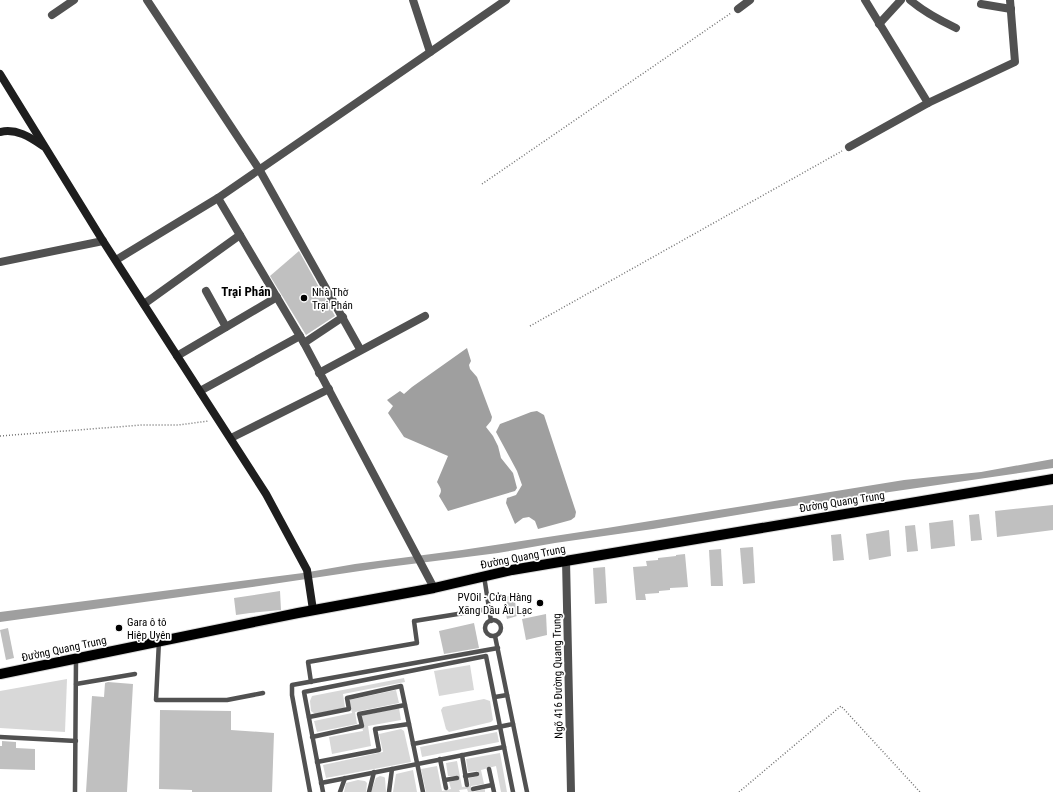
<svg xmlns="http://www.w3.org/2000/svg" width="1053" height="792" viewBox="0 0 1053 792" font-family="'Roboto Condensed',sans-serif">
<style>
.green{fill:#d8d8d8}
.water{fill:#9f9f9f}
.building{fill:#c0c0c0}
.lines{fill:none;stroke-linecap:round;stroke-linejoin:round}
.primary-casing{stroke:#dbdbdb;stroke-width:12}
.path{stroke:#737373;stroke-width:1.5;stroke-dasharray:1 2;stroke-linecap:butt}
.lane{stroke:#515151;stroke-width:4.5}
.street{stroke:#515151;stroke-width:8}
.secondary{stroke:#1e1e1e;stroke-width:8}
.primary{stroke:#000;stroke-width:10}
.poi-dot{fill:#000;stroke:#fff;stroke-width:1.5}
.labels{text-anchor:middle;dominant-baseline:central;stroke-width:3.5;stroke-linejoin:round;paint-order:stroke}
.poi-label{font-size:11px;fill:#000;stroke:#fff;text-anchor:start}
.street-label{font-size:11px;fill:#000;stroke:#fff}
.quarter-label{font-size:13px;font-weight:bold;fill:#000;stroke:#fff}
</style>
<rect width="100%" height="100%" fill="#fff"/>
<g class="green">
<polygon points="470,665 474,690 439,696 434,671"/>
<polygon points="404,678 405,682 343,694 345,708 315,714 311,711 310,701 312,696"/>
<polygon points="67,679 65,732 0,728 0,691"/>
<polygon points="396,690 399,703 355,712 357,724 317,732 314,721 352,713 349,700"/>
<polygon points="484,699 490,701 493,720 491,722 449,732 446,729 441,710 443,707"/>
<polygon points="399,708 401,720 368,726 371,746 332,754 329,737 363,731 360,716"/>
<polygon points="401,729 404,731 411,762 326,778 323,765 383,752 379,734"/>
<polygon points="497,732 499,742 422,757 420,747"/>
<polygon points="500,753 507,792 501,792 496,766 481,770 484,784 471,786 473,792 485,789 485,792 468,792 467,789 459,790 460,792 426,792 421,769 437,766 442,791 451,789 449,782 458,780 457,776 448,776 446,763 457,761 462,787 470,786 469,778 479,776 478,771 468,772 466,759"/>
<polygon points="413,770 417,792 393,792 396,774"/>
<polygon points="380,776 384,777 385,778 386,792 371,792 376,778"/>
<polygon points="358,780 365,781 367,783 366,792 344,792 346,783"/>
</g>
<g class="water">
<path d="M467 348 471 361 469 365 470 369 477 377 492 417 491 421 486 427 493 436 498 446 501 458 513 473 517 488 515 491 448 511 439 496C443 489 440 488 437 482L448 456 404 437 388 413 393 406 387 400 400 391 404 394 412 387Z"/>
<polygon points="537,411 544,415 576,512 575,517 571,520 538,529 535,521 529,517 523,518 515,524 506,503 507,498 516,495 522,485 517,471 496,432 500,424 531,412"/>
<polygon points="1053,459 1053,468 773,509 653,529 555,543 498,553 380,568 266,585 0,622 0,612 303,573 355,564 462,550 607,528 904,480 981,472"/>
</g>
<g class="building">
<polygon points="299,251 335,316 306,335 270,276"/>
<polygon points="1053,505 1053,530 997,537 995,511"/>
<polygon points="979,514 982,540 971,541 969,515"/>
<polygon points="953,520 955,546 931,549 929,523"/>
<polygon points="915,525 918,551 907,552 905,526"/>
<polygon points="889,530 891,556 869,560 866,534"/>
<polygon points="841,534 844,560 833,561 831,535"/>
<polygon points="753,547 755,583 743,584 740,548"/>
<polygon points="721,549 723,586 711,586 709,550"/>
<polygon points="685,554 688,587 670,588 670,590 659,591 659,593 645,594 646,600 636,600 633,567 647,566 646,561 658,560 658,558 676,556 676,555"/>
<polygon points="605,567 607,603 595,604 593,568"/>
<polygon points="280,591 281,610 250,613 236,615 234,598"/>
<polygon points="514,594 517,616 507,619 503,598"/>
<polygon points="546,614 547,635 526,640 522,619"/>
<polygon points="474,623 479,648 444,654 439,631"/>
<polygon points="8,628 14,658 6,660 0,630"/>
<polygon points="108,682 133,684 127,792 86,792 92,696 104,697 105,683"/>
<polygon points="160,710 231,711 231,730 274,733 272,792 192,792 192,790 159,789"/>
<polygon points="2,741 16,742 16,748 35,749 35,770 0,769 0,746 2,746"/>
</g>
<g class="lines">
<g class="primary-casing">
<polyline id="primary" points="0,674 298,613 434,588 512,570 1053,479"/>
</g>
<g class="path">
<polyline points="482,184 731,13"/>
<polyline points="530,326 842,151"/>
<polyline points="0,436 142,425 178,425 209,421"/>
<polyline points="739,792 841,706 920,792"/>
</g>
<g class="lane">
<polyline points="484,576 491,621"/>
<circle cx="493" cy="628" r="8"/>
<polyline points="495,636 527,792"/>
<polyline points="159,641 156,700 227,700 263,693"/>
<polyline points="311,682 308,662 417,643 414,621 489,609"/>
<polyline points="76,684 135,674"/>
<polyline points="495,697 507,695"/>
<polyline points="309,717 349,709 347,698 401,686 405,705"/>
<polyline points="0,737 76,741"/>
<polyline points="312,737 362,726 359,714 405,705 409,724"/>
<polyline points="413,744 513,724"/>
<polyline points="462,755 467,785"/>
<polyline points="440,759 446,788"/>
<polyline points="317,762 379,750 375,729 409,724 423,792"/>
<polyline points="489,769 494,792"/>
<polyline points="465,776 477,774"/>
<polyline points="445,780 457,778"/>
<polyline points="321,783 504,747"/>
<polyline points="473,789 492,785"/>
<polyline points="75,792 76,658"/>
<polyline points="310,792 292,695 292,685 498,648"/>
<polyline points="323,792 304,692 486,656 513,792"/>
<polyline points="340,792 345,778"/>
<polyline points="369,792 374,772"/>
<polyline points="389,792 392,769"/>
</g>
<g class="street">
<polyline points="147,0 259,169 360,349"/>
<polyline points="413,0 430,52"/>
<polyline points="865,0 928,103"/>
<path d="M910 0C924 12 939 20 956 28"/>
<polyline points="981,4 1011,9"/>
<polyline points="738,9 750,0"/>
<polyline points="52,15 74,0"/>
<polyline points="879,24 901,0"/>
<polyline points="849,147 928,103 1015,62 1010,0"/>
<polyline points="218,198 304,343 434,588"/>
<polyline points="116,260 218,198 506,0"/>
<polyline points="0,262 103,241"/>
<polyline points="206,291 226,327"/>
<polyline points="144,304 240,235"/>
<polyline points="304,343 343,317"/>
<polyline points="177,356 277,297"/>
<polyline points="319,373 425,316"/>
<polyline points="200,391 300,336"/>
<polyline points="231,438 329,389"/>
<polyline points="566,560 571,792"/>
</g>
<g class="secondary">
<polyline points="0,74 103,241 266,494 307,570 313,610"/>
<path d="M0 132C16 128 30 137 43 146"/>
</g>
<use href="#primary" class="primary"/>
</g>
<g class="poi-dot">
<circle cx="304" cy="298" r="4"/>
<circle cx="540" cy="603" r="4"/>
<circle cx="119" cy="628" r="4"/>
</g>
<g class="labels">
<g class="poi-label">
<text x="312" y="292">Nhà Thờ<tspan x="312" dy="13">Trại Phán</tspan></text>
<text x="532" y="597" text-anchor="end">PVOil - Cửa Hàng<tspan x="532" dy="13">Xăng Dầu Âu Lạc</tspan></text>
<text x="127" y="622">Gara ô tô<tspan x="127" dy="13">Hiệp Uyên</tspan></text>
</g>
<g class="street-label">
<text transform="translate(842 502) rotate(-9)">Đường Quang Trung</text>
<text transform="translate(523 557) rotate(-11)">Đường Quang Trung</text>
<text transform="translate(64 649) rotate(-12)">Đường Quang Trung</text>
<text transform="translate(558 676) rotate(-91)">Ngõ 416 Đường Quang Trung</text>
</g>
<g class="quarter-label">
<text x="246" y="291">Trại Phán</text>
</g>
</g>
</svg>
